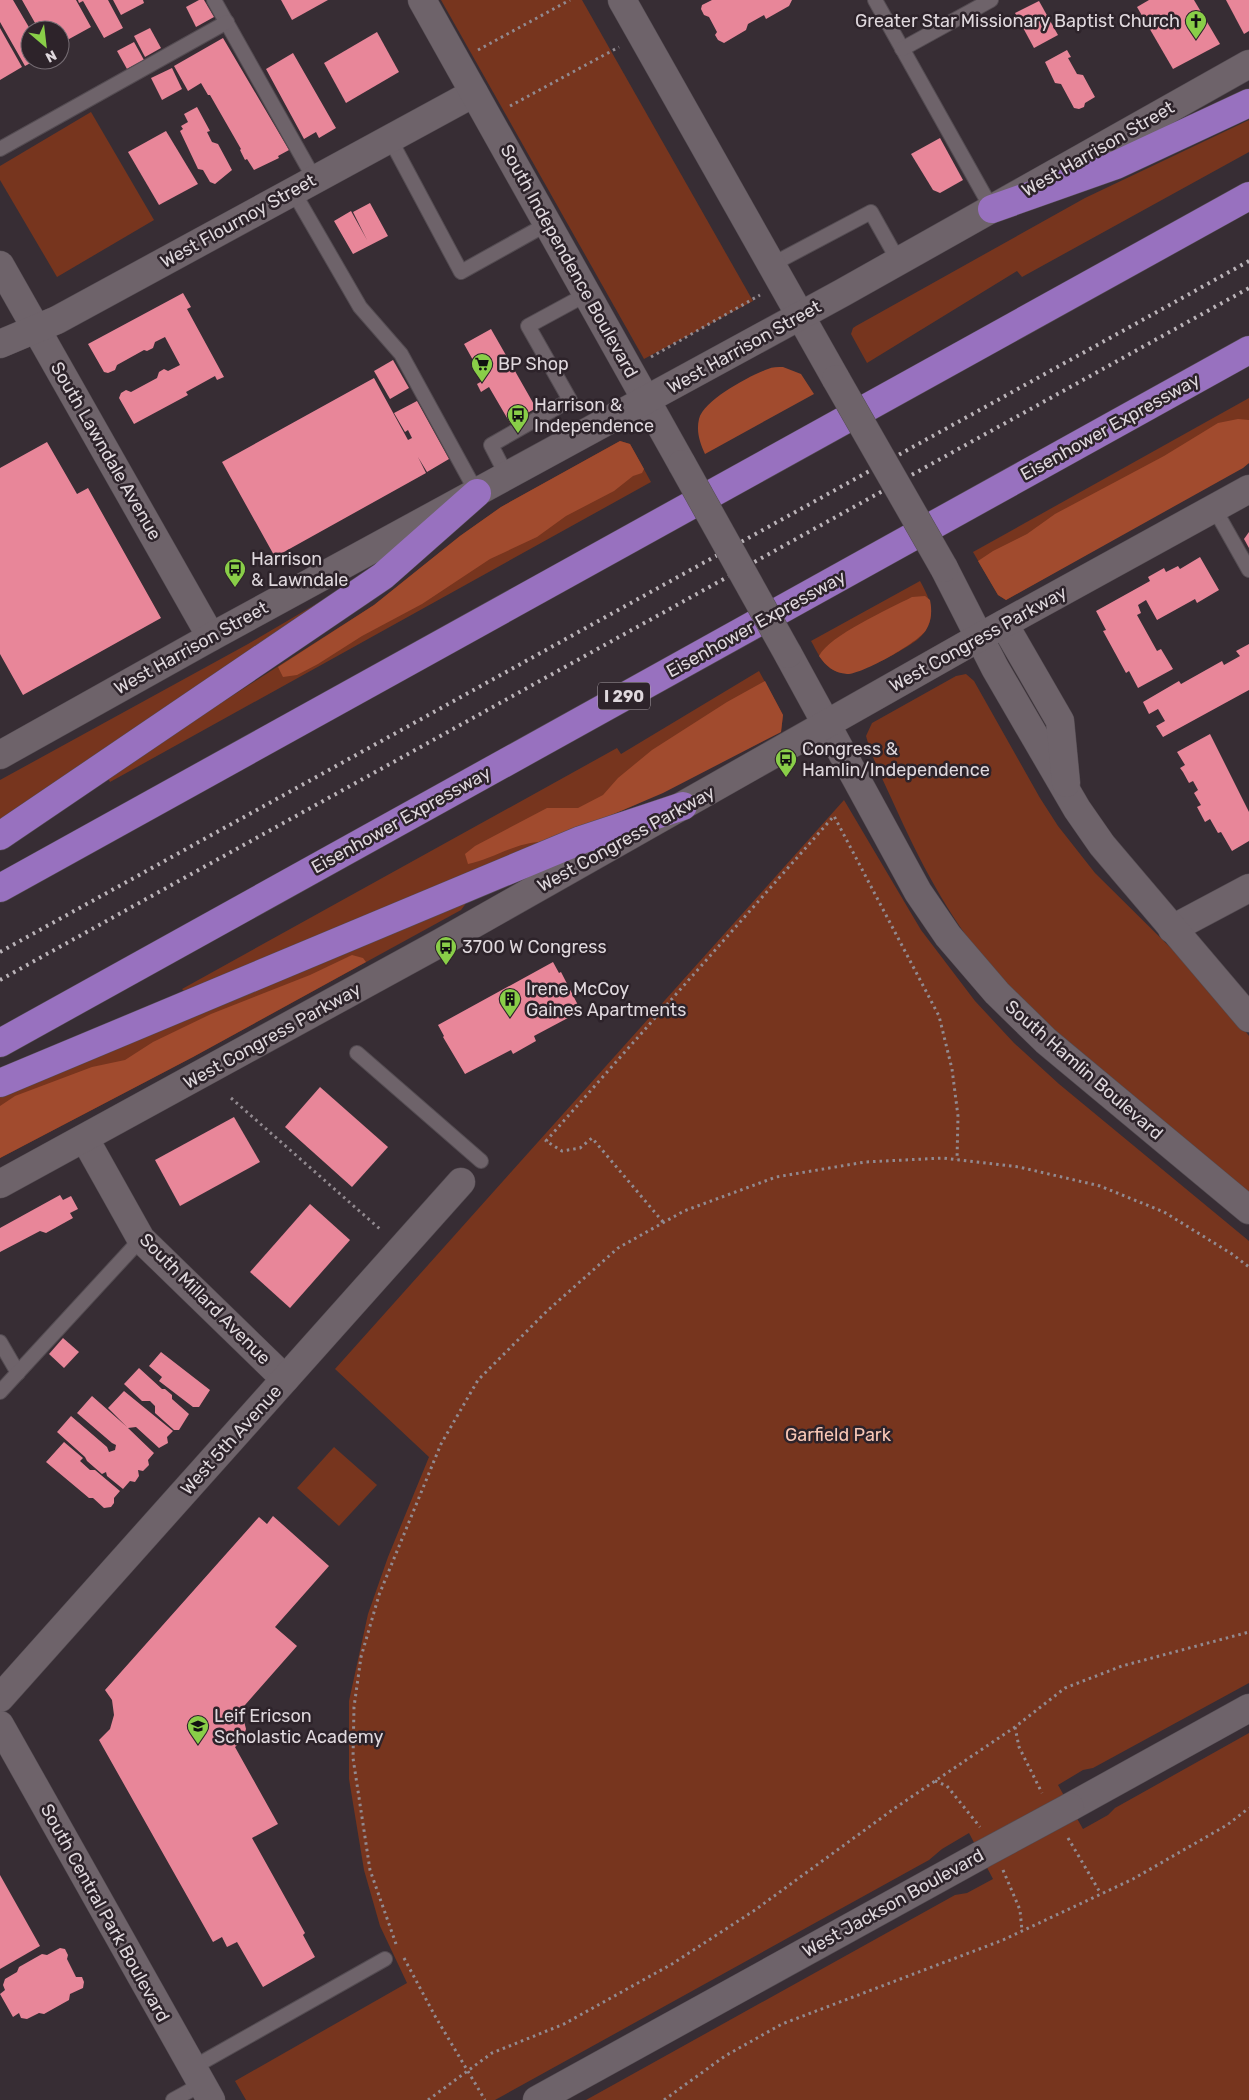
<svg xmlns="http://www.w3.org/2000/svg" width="1249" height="2100" viewBox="0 0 1249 2100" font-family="Rubik,sans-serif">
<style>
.green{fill:#77351e}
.forest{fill:#a14b2e}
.building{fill:#e88699}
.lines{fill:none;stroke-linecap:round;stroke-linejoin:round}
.service-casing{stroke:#544c52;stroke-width:16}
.minor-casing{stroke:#544c52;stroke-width:29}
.tertiary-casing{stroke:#544c52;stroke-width:29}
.motorway-casing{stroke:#544c52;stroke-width:29}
.path{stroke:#928a90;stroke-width:3;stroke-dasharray:2.5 4;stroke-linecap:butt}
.service{stroke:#6e636a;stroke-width:14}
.minor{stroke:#6e636a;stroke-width:28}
.tertiary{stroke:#6e636a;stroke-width:28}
.motorway{stroke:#9871bf;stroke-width:28}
.rail{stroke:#bbb4b9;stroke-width:4;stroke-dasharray:2.5 5;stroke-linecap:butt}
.tertiary-bridge-casing{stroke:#544c52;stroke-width:29;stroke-linecap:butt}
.tertiary-bridge{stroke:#6e636a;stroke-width:28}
.labels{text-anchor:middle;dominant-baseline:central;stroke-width:5;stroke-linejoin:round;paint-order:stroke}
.shield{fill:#2d232a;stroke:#aaa2a7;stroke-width:1}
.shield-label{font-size:16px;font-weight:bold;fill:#dfd8dd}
.poi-label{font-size:18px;fill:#dfd8dd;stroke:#2d232a;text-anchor:start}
.street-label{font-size:18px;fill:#dfd8dd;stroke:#2d232a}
.park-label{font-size:18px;fill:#f8c7b6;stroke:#2d232a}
</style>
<rect width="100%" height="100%" fill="#372d34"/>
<g class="green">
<polygon points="441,0 582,0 753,301 644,359"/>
<polygon points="91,112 154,220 57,277 0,180 0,166"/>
<polygon points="1249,120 1249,152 1022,277 1017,271 867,363 851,334 853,328 856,326 1085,198"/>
<polygon points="1249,398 1249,463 1006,600 998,595 973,552"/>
<polygon points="620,441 630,444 651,482 110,782 107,776 374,605 460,536 501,507"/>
<path d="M920 581C927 594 934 606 930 621 928 628 923 635 917 640 902 651 855 678 838 672 823 667 818 653 811 641Z"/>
<polygon points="328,597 330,600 0,821 0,780 248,644"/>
<polygon points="759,671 783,715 781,732 635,805 244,969 184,991 182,989 617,748 621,754"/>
<path d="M966 674 974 681 1040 798 1058 826 1095 873 1192 969 1232 1013 1249 1036V1196C1163 1125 1072 1057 996 973 954 926 924 870 898 813 887 788 873 762 866 736L872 723 956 676Z"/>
<polygon points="844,800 921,930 975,1001 1014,1043 1059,1084 1249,1241 1249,1683 1093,1768 1083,1770 1058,1785 1083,1829 1108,1815 1115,1808 1249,1733 1249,2100 586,2100 955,1895 967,1893 993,1879 969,1833 942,1849 929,1860 495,2100 246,2100 235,2081 407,1983 380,1926 364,1870 349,1779 349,1701 368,1614 388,1557 429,1457 335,1369"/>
<polygon points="473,894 461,910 193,1057 0,1158 0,1096"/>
<polygon points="334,1447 377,1485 339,1526 297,1488"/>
</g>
<g class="forest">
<path d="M783 367 801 374 814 394 705 454C700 443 696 432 699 419 704 400 749 376 768 369 772 367 778 367 783 367Z"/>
<polygon points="1238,419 1249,420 1249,463 1243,468 1006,600 998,595 978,561 993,551 1027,534 1055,514 1164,456 1218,423"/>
<polygon points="620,441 630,444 644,469 642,473 633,476 614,491 566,516 537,537 490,559 422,604 362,636 318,664 297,675 283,677 278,667 374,605 460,536 501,507"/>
<path d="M925 596 930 600C932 610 932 620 926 630 919 642 861 675 847 674 834 673 826 666 819 656 830 635 889 609 912 597Z"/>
<path d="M765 681 783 715 781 732 663 793 548 842C521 839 494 859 468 864L465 854 475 846 547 808H578L603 795 618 778 652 750 727 702Z"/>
<polygon points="352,955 363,958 366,962 193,1057 0,1158 0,1106 15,1096 92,1067 125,1060 153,1042 211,1014 310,975"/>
</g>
<g class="building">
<polygon points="0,0 13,0 30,29 30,60 36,60 25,66 0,22"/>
<polygon points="22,0 76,0 91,27 60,44 60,30 39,30"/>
<polygon points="78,0 108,0 123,28 104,38 83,1 79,3"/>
<polygon points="113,0 143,0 144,3 121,15"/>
<polygon points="199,0 204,0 214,17 196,27 186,7"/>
<polygon points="281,0 328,0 292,20"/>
<polygon points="712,0 792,0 789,6 766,19 764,15 748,24 746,30 724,43 718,40 715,35 717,32 709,17 704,15 701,9 702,5"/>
<polygon points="1149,0 1194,0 1220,44 1173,69 1137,7"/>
<polygon points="1226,0 1249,0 1249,31 1244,34"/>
<polygon points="1039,1 1058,35 1034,48 1015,13"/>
<polygon points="0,28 22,67 0,80"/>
<polygon points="150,28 161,48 145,57 134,36"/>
<polygon points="377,32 399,72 346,103 324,63"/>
<polygon points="223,38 289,150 278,156 279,158 254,170 247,159 245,160 240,150 241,149 210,95 208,95 201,83 188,91 174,66"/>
<polygon points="134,42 144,60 127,69 117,51"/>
<polygon points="1067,50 1071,57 1068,58 1077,74 1083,75 1095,97 1085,103 1084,107 1079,109 1074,108 1061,84 1055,83 1045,62"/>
<polygon points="293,53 336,128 319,138 316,132 304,139 266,69"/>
<polygon points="172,68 182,89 162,100 151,78"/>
<polygon points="197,107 210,131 207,132 212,142 218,144 232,170 215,184 210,182 203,170 198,169 180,131 183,129 181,126 188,122 184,114"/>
<polygon points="166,131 198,184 159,205 128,152"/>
<polygon points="940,138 963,180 940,193 933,190 911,154"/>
<polygon points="370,203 388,236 353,254 334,221 351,211 367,240 353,212"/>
<polygon points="183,293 191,307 187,309 224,377 217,380 215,376 186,392 188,395 134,424 119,398 121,393 126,390 131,392 157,378 159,372 164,369 168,371 180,365 165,337 155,342 153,348 147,351 144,350 117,365 115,370 108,373 104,372 88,344"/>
<polygon points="491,329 536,408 510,423 489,387 481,392 477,384 484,380 464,344"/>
<polygon points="393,360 409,388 390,399 374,371"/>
<polygon points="374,378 408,440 412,438 408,430 405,432 394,413 417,401 449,459 427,472 418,457 426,473 275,557 222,462"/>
<polygon points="47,442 77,494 88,488 161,618 23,695 0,654 0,468"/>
<polygon points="1249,532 1249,548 1244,539"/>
<polygon points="1200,557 1219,590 1197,603 1195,599 1157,620 1146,600 1138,605 1141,613 1137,615 1157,651 1161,649 1173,669 1138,688 1129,671 1126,673 1103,631 1106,630 1096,611 1150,581 1148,577 1164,568 1166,572 1178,566 1180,569"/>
<polygon points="1249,644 1249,690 1163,737 1156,726 1165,721 1158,709 1149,714 1143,702 1179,681 1181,684 1222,661 1224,665 1240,656 1236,651"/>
<polygon points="1210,734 1249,812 1249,841 1232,851 1221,832 1218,833 1210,819 1205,822 1197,807 1201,805 1194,793 1198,790 1193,781 1189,783 1183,772 1180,768 1185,765 1177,752"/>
<polygon points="553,962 559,973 561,972 581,1011 534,1036 536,1041 513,1054 511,1050 465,1074 443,1037 444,1036 438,1025"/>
<polygon points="320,1087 388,1147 352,1187 285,1127"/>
<polygon points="234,1117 260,1162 180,1206 155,1160"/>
<polygon points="60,1195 63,1200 71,1196 78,1209 70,1213 73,1218 46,1233 40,1231 0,1252 0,1228"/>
<polygon points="310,1204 350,1240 290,1308 250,1272"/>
<polygon points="63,1338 79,1352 64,1368 49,1354"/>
<polygon points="161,1352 210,1390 199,1407 193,1407 159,1381 162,1377 149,1366"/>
<polygon points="139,1368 162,1389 165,1389 172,1395 172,1399 189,1414 179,1430 174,1430 155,1413 155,1406 150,1401 142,1401 124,1384"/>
<polygon points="124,1391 173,1431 167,1437 168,1443 159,1448 136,1427 128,1428 154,1453 148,1460 149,1465 143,1471 138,1470 139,1476 135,1482 130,1481 123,1489 107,1476 106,1472 102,1474 87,1461 85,1457 57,1432 71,1416 107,1447 109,1452 115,1450 126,1460 115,1450 116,1445 112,1443 77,1413 92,1396 127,1427 108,1408"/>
<polygon points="64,1442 83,1458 80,1461 90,1470 95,1470 120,1491 114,1498 114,1503 111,1507 104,1508 93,1498 89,1498 46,1462"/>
<polygon points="273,1516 329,1566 275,1627 297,1646 238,1713 243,1717 246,1729 242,1741 235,1747 278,1824 252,1838 305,1933 303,1935 315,1957 263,1987 237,1942 227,1947 222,1937 213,1942 99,1740 110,1729 114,1715 112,1700 105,1690 259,1517 267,1524"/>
<polygon points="0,1875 40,1946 0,1969"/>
<polygon points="60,1948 65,1949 68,1955 67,1959 76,1977 82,1977 84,1982 83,1988 70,1994 69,2000 44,2014 39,2013 27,2019 21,2018 19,2013 13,2017 0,1994 5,1990 3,1985 5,1979 17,1972 19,1967 42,1954 47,1955"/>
</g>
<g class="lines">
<g class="service-casing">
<g id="service">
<polyline points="214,0 315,180"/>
<polyline points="875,0 992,209"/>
<polyline points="902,49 991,0"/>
<polyline points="390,139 461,272 547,224"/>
<polyline points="0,149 227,22"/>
<polyline points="293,191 360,307 401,354 477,493"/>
<polyline points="771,265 871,212 899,262"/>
<polyline points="507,476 491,445 570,400 528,326 587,294"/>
<polyline points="1214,508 1249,570"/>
<polyline points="357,1053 481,1161"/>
<polyline points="0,1342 18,1373"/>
<polyline points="0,1392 141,1239"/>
<polyline points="192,2068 385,1959"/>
<polyline points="173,2100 202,2084"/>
</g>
</g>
<g class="minor-casing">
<g id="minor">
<polyline points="0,265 211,637"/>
<polyline points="0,344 57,320 474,93"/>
<polyline points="1172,929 1249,888"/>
<polyline points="85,1139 141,1239 285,1379"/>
<polyline points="0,1698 461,1182"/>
</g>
</g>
<g class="tertiary-casing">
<g id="tertiary">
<polyline points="422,0 682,464"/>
<polyline points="622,0 836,379"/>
<polyline points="944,568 995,668 1077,809 1102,845 1249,1018"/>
<polyline points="1004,624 1060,721 1066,783"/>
<polyline points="788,654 918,892 948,936 997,993 1046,1041 1249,1210"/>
<polyline points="0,755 211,637 842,293 1249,64"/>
<polyline points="0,1184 440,943 980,637 1249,489"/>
<polyline points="0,1725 211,2100"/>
<polyline points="1070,1807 1249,1708"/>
<polyline points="537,2100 981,1855"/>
</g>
</g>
<g class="motorway-casing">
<g id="motorway">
<polyline points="992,209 1116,165 1249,103"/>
<polyline points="0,836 383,576 477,493"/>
<polyline points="0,888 1249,196"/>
<polyline points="0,1043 1249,350"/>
<polyline points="0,1083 581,840 683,806"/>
</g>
</g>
<g class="path">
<polyline points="478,50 570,0"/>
<polyline points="510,106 619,47"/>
<polyline points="651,357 760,295"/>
<polyline points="231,1098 381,1230"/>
<polyline points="663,1222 592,1138 580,1148 562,1151 546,1141 834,816 939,1016 952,1069 958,1116 957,1160"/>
<polyline points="1015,1727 1019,1747 1042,1793"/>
<polyline points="935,1781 947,1786 980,1827"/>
<polyline points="1068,1838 1101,1894"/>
<polyline points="1003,1870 1020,1910 1022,1931"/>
<polyline points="396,1944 370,1870 353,1758 354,1707 361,1657 379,1595 441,1444 478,1380 547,1311 618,1248 684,1211 776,1177 865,1162 943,1158 1019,1167 1100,1186 1164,1212 1232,1254 1249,1267"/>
<polyline points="404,1958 435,2016 485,2100"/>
<polyline points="428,2100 492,2053 564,2024 672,1964 755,1910 895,1808 1015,1727 1065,1688 1122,1666 1249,1632"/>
<polyline points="664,2100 725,2056 782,2024 1003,1940 1133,1879 1227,1825 1249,1808"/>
</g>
<use href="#service" class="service"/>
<use href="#minor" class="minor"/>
<use href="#tertiary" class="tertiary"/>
<use href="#motorway" class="motorway"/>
<g class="rail">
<polyline points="0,952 1249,261"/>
<polyline points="0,980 1249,288"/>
</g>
<g class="tertiary-bridge-casing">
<g id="tertiary-bridge">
<polyline points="836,379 944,568"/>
<polyline points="682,464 788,654"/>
<polyline points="981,1855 1070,1807"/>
</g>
</g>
<use href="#tertiary-bridge" class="tertiary-bridge"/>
</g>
<defs>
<g id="church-pin" transform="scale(1.125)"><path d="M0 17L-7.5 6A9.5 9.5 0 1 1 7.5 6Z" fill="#89ce48" stroke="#2d232a"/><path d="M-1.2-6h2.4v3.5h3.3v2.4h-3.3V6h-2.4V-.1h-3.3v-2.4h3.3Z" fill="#111"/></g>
<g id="supermarket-pin" transform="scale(1.125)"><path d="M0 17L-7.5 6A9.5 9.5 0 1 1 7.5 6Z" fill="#89ce48" stroke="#2d232a"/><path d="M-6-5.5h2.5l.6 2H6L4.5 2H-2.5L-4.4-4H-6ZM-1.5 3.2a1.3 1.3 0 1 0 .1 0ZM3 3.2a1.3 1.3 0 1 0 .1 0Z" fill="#111"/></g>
<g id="bus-pin" transform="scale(1.125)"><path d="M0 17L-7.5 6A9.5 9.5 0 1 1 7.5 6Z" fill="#89ce48" stroke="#2d232a"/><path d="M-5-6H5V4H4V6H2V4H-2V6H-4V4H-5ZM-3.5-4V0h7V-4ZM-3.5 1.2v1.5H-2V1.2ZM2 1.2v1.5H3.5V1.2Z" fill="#111"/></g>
<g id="building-pin" transform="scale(1.125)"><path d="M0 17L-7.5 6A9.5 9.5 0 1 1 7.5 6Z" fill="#89ce48" stroke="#2d232a"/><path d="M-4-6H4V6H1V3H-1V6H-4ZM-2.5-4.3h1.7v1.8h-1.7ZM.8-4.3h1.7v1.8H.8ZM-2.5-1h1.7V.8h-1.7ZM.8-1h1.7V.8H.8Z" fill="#111"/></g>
<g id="school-pin" transform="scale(1.125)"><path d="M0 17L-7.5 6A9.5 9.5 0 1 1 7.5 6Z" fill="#89ce48" stroke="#2d232a"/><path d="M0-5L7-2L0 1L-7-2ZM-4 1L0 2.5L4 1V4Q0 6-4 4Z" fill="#111"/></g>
</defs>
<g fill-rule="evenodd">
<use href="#church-pin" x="1196" y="21"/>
<use href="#supermarket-pin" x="482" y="364"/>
<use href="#bus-pin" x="518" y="415"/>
<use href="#bus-pin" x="235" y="569"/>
<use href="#bus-pin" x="786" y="759"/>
<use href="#bus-pin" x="446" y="947"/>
<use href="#building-pin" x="510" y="999"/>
<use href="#school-pin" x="198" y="1726"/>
</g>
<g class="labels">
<rect class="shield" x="598" y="682.5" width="52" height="27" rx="4"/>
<g class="shield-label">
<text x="624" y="696">I 290</text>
</g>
<g class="poi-label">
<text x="1180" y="21" text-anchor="end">Greater Star Missionary Baptist Church</text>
<text x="498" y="364">BP Shop</text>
<text x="534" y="405">Harrison &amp;<tspan x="534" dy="21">Independence</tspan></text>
<text x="251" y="559">Harrison<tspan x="251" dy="21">&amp; Lawndale</tspan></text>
<text x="802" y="749">Congress &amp;<tspan x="802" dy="21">Hamlin/Independence</tspan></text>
<text x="462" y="947">3700 W Congress</text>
<text x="526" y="989">Irene McCoy<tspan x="526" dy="21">Gaines Apartments</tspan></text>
<text x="214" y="1716">Leif Ericson<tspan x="214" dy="21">Scholastic Academy</tspan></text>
</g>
<g class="street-label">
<text transform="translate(1098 149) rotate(-30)">West Harrison Street</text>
<text transform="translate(238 221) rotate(-29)">West Flournoy Street</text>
<text transform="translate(569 261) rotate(61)">South Independence Boulevard</text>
<text transform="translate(744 347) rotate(-29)">West Harrison Street</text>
<text transform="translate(1110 427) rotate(-29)">Eisenhower Expressway</text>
<text transform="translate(106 451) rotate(60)">South Lawndale Avenue</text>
<text transform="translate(756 624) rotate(-29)">Eisenhower Expressway</text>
<text transform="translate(978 639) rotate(-29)">West Congress Parkway</text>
<text transform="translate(191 648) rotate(-29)">West Harrison Street</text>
<text transform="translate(401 820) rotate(-29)">Eisenhower Expressway</text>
<text transform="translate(626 839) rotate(-29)">West Congress Parkway</text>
<text transform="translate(272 1036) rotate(-29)">West Congress Parkway</text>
<text transform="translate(1084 1070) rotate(41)">South Hamlin Boulevard</text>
<text transform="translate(205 1299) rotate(45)">South Millard Avenue</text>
<text transform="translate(231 1440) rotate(-48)">West 5th Avenue</text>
<text transform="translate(893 1903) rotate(-29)">West Jackson Boulevard</text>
<text transform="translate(105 1913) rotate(61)">South Central Park Boulevard</text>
</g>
<g class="park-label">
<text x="838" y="1435">Garfield Park</text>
</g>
</g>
<g transform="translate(45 45) rotate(152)"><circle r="24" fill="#2d232a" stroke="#746b72"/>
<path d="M0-4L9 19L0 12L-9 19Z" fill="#89ce48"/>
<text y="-8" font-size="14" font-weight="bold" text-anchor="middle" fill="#dfd8dd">N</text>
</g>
</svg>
